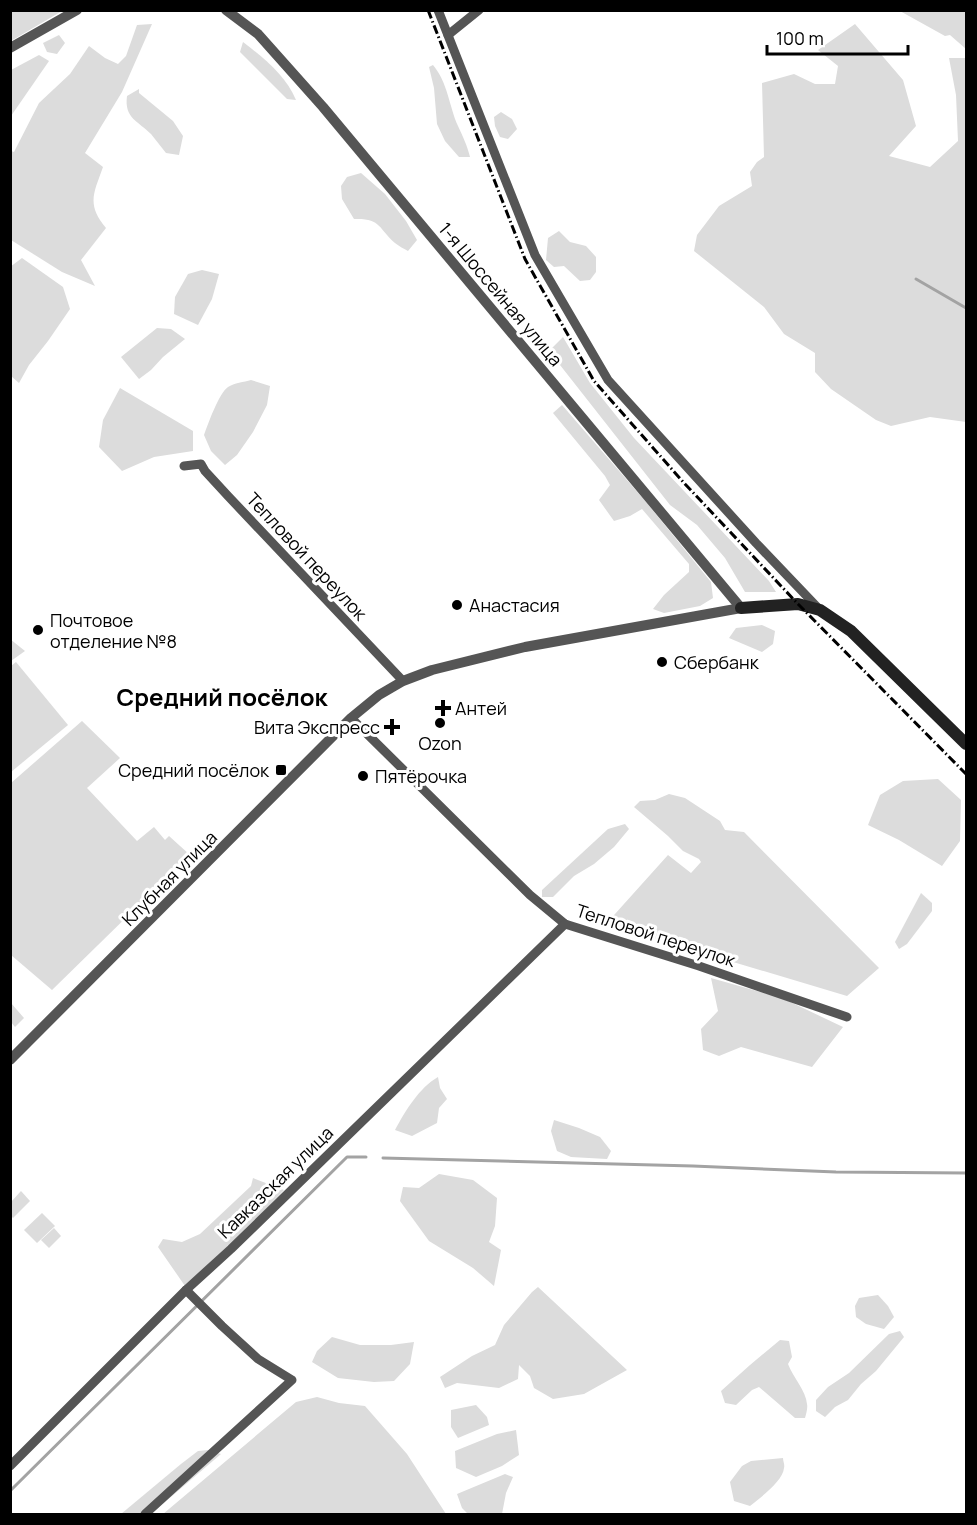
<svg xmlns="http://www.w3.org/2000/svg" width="977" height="1525" viewBox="0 0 977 1525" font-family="Manrope,sans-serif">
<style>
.green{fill:#dcdcdc}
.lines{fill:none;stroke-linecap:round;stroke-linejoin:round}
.stream{stroke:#a3a3a3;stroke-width:3}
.minor{stroke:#555;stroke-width:9}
.tertiary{stroke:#555;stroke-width:10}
.secondary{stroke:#222;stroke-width:12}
.rail{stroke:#000;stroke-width:3;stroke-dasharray:9 3 1.5 3;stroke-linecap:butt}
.poi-dot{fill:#000;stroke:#fff;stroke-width:2}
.labels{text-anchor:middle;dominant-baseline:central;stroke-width:6;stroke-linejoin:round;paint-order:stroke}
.street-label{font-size:18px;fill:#000;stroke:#fff}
.poi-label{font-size:18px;fill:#000;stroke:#fff;text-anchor:start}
.district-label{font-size:24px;font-weight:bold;fill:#000;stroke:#fff}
</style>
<rect width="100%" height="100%" fill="#fff"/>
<g class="green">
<polygon points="11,10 62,10 62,11 11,41"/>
<polygon points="900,11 966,11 966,49 950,35 945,36"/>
<path d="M152 24 122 92 85 153 103 167C94 193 86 204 106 228L81 260 95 286 62 272 11 240V151L14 152 39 103 70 74 89 46 105 58 118 64 126 56 137 25Z"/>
<polygon points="855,24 903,80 916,126 889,156 930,167 958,141 956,95 949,58 966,58 966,422 930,417 891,426 876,420 831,389 815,372 815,353 784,334 764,307 694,251 697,235 719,206 752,186 750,172 757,162 764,157 762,83 794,74 815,84 835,84 838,66 818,50"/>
<polygon points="59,35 65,43 57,54 47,52 43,43"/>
<path d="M243 42C264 58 286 76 296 100L287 99 240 52Z"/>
<polygon points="39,55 49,61 11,116 11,70"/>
<path d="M433 65C448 83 449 106 458 126 463 137 467 145 470 157H459L445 141 437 124 434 88 429 67Z"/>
<path d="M139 89V93L173 121 183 136 179 155 166 153C161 147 156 140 151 134 138 121 124 118 127 96Z"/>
<polygon points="501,112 512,119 517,129 508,139 500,137 495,126 494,117"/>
<path d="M361 173 385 194 406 221 417 240 408 251C404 249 399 246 395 243 378 228 381 218 354 219L342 199 341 186 347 177Z"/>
<polygon points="559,231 570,242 586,246 596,257 596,272 590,280 580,281 564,266 554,267 546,260 548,238"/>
<polygon points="22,258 63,287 70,309 48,341 29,365 19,383 11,376 10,267"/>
<polygon points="202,270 219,274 212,299 198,325 174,314 175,297 188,274"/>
<polygon points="157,328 171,329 185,339 163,357 151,370 139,379 121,357"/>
<polygon points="563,337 590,383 634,438 769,581 776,592 745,592 725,558 697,525 670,505 549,351"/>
<path d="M251 380 270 386 267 405 253 432 237 455 225 465 211 451 204 435C208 424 219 393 228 387 234 383 244 382 251 380Z"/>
<polygon points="120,388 193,431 193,451 154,457 122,471 99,447 103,420"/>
<polygon points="562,405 646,502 711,582 713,598 700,606 664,613 653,609 664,595 689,572 689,564 642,509 630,516 614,521 599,500 610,485 605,476 553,413"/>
<polygon points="762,625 775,631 773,644 762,652 729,638 736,628"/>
<polygon points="10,639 25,651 11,661 10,661"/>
<polygon points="16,662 68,725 11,772 11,666"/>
<polygon points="82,721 120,758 87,788 137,841 154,827 165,840 169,836 190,855 52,990 11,955 11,783"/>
<polygon points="938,779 961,800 960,841 942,866 899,840 868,825 880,795 903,781"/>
<polygon points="669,794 685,798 720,821 725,830 744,832 879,968 847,996 606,924 668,855 691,873 701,862 699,859 683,851 668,836 634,807 640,801 655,800"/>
<polygon points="625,824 629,829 614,847 594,864 574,876 553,897 542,897 542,890 608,829"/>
<polygon points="921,893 932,903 932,911 907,944 899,949 895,942"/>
<polygon points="711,978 782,998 843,1027 812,1067 741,1047 719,1056 703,1050 701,1029 718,1011"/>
<polygon points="11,1003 24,1018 15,1027 11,1022"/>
<path d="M438 1077 440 1088 447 1099 439 1108 437 1123 412 1136 395 1130C406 1110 419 1088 438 1077Z"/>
<polygon points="554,1120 579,1128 600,1137 611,1151 607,1159 571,1157 557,1151 551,1131"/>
<polygon points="439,1174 473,1180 497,1198 495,1226 489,1242 501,1250 494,1286 473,1268 429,1241 400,1201 403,1187 419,1188"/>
<polygon points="253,1178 284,1190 242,1234 185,1286 158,1247 163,1239 182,1242 200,1234 251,1186"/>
<polygon points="21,1191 30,1201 13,1218 11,1216 11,1202"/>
<polygon points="42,1213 55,1226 37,1243 24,1230"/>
<polygon points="54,1228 61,1236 49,1248 41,1240"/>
<polygon points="538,1287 627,1370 584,1394 553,1399 534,1388 530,1376 519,1365 518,1379 499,1388 457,1383 445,1388 440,1377 472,1356 495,1345 504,1325 532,1292"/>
<polygon points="878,1295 888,1306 894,1317 884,1329 866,1324 856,1317 855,1306 859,1298"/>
<polygon points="900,1331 904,1337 876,1371 861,1384 848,1400 835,1407 825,1417 816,1411 816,1400 828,1387 849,1373 889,1334"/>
<polygon points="332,1337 360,1345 391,1345 414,1342 410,1364 394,1381 374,1382 338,1378 312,1362 317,1351"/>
<path d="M780 1340 789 1341 792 1357 788 1364C793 1377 806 1391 807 1404 808 1408 806 1414 805 1418H795L759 1387 752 1390 736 1405 725 1403 721 1391 750 1365Z"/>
<polygon points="317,1397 339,1403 365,1406 407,1454 446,1514 163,1514 296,1402"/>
<polygon points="476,1405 487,1417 489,1425 458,1438 451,1427 451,1410"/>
<polygon points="516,1430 519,1455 502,1466 476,1477 456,1468 455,1451 497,1434"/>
<polygon points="208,1450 221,1454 151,1514 121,1514 181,1464 198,1451"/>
<path d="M783 1458C783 1461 785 1465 784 1468 783 1481 760 1498 750 1506L734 1501 730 1482 742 1466 751 1461Z"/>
<polygon points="505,1474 513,1477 506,1493 502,1514 468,1514 462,1508 457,1494"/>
</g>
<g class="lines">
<g class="stream">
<polyline points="916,279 966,308"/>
<polyline points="383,1158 693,1166 836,1172 966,1173"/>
<polyline points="10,1491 347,1157 366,1157"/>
</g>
<g class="minor">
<polyline points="438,10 535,255 608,380 756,543 820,610"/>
<polyline points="448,35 479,10"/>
<polyline points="184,466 201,464 205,471 228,496 403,681"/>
<polyline points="351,718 530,895 565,924 699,966 847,1017"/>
<polyline points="10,1466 186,1290 231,1249 565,924"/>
<polyline points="145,1514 292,1380 258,1359 222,1326 186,1290"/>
</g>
<g class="tertiary">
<polyline points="10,48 77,10"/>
<polyline points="10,1060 351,718 379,695 403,681 432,670 525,647 741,608 323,107 258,34 226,10"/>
</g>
<polyline class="secondary" points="741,608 798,604 820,610 851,631 966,744"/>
<polyline class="rail" points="428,10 525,259 594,381 685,484 798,604 966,774"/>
</g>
<g class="poi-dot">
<circle cx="457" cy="605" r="6"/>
<circle cx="38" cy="630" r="6"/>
<circle cx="662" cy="662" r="6"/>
<path d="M440 699h6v6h6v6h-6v6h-6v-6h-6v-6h6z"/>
<circle cx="440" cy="723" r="6"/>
<path d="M389 718h6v6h6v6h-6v6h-6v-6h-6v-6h6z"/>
<rect x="275" y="764" width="12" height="12" rx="3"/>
<circle cx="363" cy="776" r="6"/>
</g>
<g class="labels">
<g class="street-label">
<text transform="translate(501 294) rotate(50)">1-я Шоссейная улица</text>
<text transform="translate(307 556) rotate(47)">Тепловой переулок</text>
<text transform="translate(169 878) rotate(-45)">Клубная улица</text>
<text transform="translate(656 935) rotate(18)">Тепловой переулок</text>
<text transform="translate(275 1182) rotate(-44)">Кавказская улица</text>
</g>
<g class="poi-label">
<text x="469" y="605">Анастасия</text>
<text x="50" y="620">Почтовое<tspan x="50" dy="21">отделение №8</tspan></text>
<text x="674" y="662">Сбербанк</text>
<text x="455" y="708">Антей</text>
<text x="380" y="727" text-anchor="end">Вита Экспресс</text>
<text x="440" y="743" text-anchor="middle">Ozon</text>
<text x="269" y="770" text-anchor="end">Средний посёлок</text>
<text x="375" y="776">Пятёрочка</text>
</g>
<g class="district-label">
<text x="222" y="696">Средний посёлок</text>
</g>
</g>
<rect width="977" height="1525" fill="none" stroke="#000000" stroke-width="24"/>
<path d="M767 45v9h141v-9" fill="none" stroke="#000000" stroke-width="3"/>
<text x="776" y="45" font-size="18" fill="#000000" stroke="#ffffff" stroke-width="4.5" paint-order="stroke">100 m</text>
</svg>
